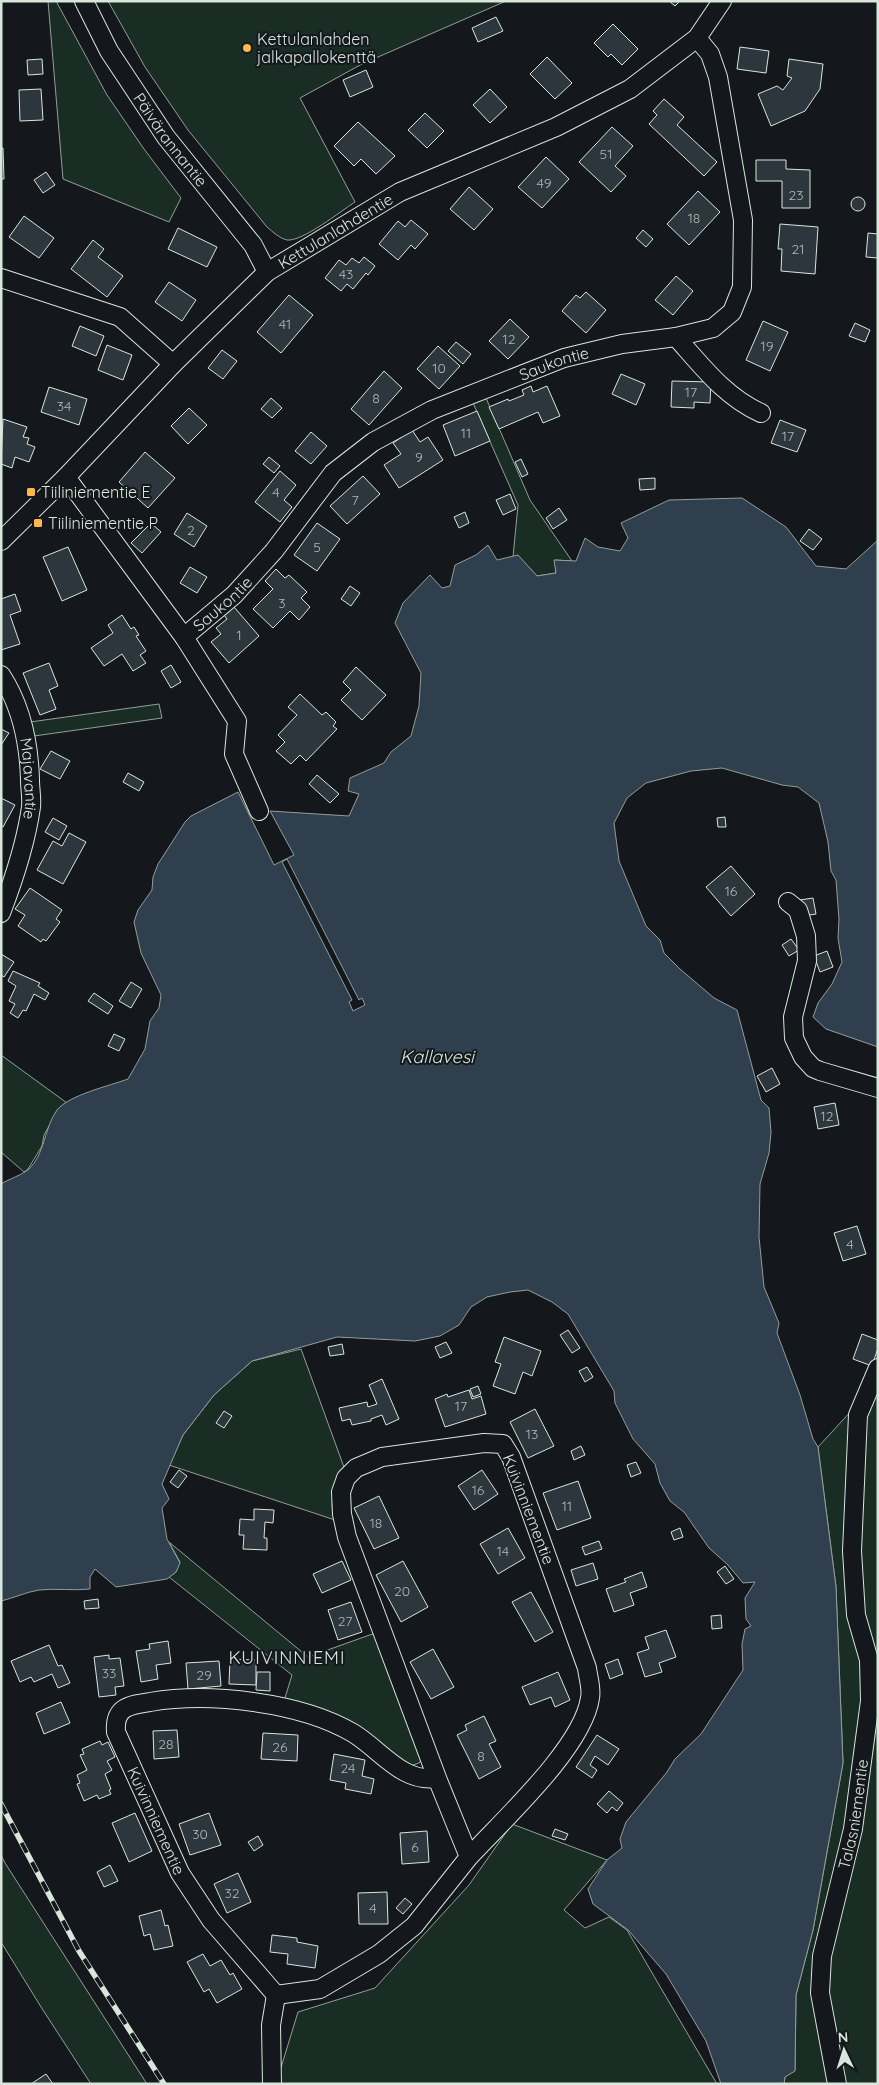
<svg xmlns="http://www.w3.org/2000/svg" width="879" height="2085" viewBox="0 0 879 2085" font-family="Quicksand,sans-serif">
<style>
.green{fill:#1a2d24;stroke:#939e99}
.water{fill:#2f3f4d;stroke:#939e99}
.pier{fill:#14181c;stroke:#939e99}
.building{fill:#2c363c;stroke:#d8e6dc}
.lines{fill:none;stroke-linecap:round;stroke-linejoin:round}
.minor-casing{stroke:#d8e6dc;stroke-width:20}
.minor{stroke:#14181c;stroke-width:18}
.rail-casing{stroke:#d8e6dc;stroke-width:5.5}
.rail{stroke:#14181c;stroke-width:4;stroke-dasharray:11;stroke-linecap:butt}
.poi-dot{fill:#ffb74d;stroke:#14181c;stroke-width:2}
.labels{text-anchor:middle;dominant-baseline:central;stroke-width:4;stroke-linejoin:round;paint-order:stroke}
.number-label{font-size:14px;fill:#adbab4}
.poi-label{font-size:16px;fill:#d8e6dc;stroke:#14181c;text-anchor:start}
.street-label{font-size:16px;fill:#d8e6dc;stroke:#14181c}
.water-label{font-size:18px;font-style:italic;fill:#d8e6dc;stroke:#14181c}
.neighbourhood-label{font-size:18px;letter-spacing:1px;fill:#d8e6dc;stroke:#14181c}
</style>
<rect width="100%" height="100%" fill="#14181c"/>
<g class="green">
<polygon points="48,1 56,1 107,95 144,149 181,198 169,222 63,179"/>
<path d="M108 1H506L362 64 300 98 355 202C341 211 302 242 287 240 279 238 273 232 267 227L188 130 145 67Z"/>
<polygon points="486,398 530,500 572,561 555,560 556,573 537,576 518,556 513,557 518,505 473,403"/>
<polygon points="159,704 162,718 34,736 30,722"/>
<polygon points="1,1055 67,1103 58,1110 44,1135 42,1146 28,1169 24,1172 1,1152"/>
<path d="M301 1349 345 1470C335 1488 328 1500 335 1520L169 1465 183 1435 214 1395 252 1361Z"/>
<polygon points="878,1382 878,2084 784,2084 785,2077 795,2070 796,1995 813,1930 843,1763 836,1587 818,1447"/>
<polygon points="169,1542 308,1657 378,1632 423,1758 419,1763 410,1766 284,1701 292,1675 169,1577 176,1572 180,1562"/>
<polygon points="512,1824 607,1860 564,1910 585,1928 609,1917 627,1930 717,2084 276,2084 298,2012 375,1988 469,1885"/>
<polygon points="1,1855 5,1863 147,2084 91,2084 41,2007 1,1942"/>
</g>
<path class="water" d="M742 498 786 527 816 566 846 569 878 540V1047L826 1029 813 1017 818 1003 832 984 842 962 838 938 839 919 836 880 831 871 828 842 819 803 798 787 782 785 722 768 691 771 646 783 627 798 614 823 619 861 646 926 660 940 664 953 680 969 714 998 737 1010 761 1100 769 1108 771 1132 769 1153 760 1184 759 1237 764 1287 779 1323 777 1333 800 1395 813 1439 818 1447 836 1587 843 1763 813 1930 796 1995 795 2071 785 2077 784 2084H721L706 2041 666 1974 628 1930 593 1904 588 1889 607 1860 622 1848 620 1839 626 1822 667 1772 675 1759 701 1734 743 1670 742 1644 745 1629 751 1626 746 1619 745 1598 755 1582 743 1583 727 1564 709 1548 684 1512 670 1501 660 1483 655 1464 633 1439 615 1403 614 1391 568 1314 552 1302 528 1290 510 1292 487 1297 471 1307 459 1325 440 1336 415 1341 337 1337 252 1361 214 1395 183 1435 162 1484 169 1499 162 1508 167 1539 180 1563 176 1572 167 1579 116 1587 95 1569 90 1577V1589C73 1591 56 1588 39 1590 26 1592 14 1598 1 1601V1184C9 1179 22 1175 29 1169 45 1154 44 1128 57 1110 69 1095 109 1086 128 1079L145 1049 150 1021 159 1008 161 995 141 953 134 922 138 910 152 890 153 877 158 864 185 822 191 816 238 792 274 865 294 855 270 811 349 816 359 794 348 791 350 778 384 763 391 752 411 736 419 706 421 673 395 623 403 603 430 575 442 588 450 586 455 565 476 555 488 545 497 560 518 555 537 576 556 573 554 560 576 561 585 538 598 547 620 551 628 538 621 523 669 500Z"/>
<polygon class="pier" points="287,859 359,1000 362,998 365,1005 353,1011 349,1002 352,1000 282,862"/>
<g class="building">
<polygon points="669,1 680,1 675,6"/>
<polygon points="496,17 503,31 478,42 472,28"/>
<polygon points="613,24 638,49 622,65 611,54 608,57 594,43"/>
<polygon points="740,47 769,51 766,73 737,69"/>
<polygon points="547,57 572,83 555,99 530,74"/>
<polygon points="42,59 43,74 28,75 27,60"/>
<polygon points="789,59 823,64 820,89 805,111 771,126 758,94 777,86 783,90 792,78 787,76"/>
<polygon points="366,70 373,87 350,97 343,80"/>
<polygon points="41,89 43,120 20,121 19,90"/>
<polygon points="490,89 507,107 490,123 473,105"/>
<polygon points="664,99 684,117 677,125 717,162 704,176 649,124 657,115 653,111"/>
<polygon points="425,113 444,131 427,148 408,130"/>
<polygon points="358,122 395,156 376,174 361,159 354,166 334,146"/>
<polygon points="612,127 633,146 615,166 626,176 611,192 579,162"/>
<polygon points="1,148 3,148 4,179 1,179"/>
<polygon points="546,157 569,179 542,208 518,187"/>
<polygon points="756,160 786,160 786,169 810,170 810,208 782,208 782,181 756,181"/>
<polygon points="46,172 55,185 43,193 34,180"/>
<polygon points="469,187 493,209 474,230 450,209"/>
<polygon points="698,191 720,212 689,245 667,224"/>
<circle cx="858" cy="204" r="7"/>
<polygon points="24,216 54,238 39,258 9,237"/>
<polygon points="411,220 428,234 415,249 411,245 398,260 379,244 398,221 405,227"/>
<polygon points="780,224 818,227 815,274 781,271 782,249 778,249"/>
<polygon points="178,228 217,247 207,267 168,249"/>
<polygon points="643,230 653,239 646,247 636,238"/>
<polygon points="868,233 878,234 878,258 866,257"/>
<polygon points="93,240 104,249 98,257 123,276 107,297 71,269"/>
<polygon points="364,257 375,266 368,275 366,273 353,289 347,284 341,291 325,278 339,260 346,265 352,258 359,263"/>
<polygon points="676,276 693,291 673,315 655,300"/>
<polygon points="169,282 196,300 182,321 155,302"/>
<polygon points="586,292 606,310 586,333 562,311 576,295 580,298"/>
<polygon points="289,295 313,315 281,353 257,332"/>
<polygon points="510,319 529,337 508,359 489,341"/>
<polygon points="763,321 788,332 770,371 746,360"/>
<polygon points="855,323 870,330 865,342 849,336"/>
<polygon points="80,326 104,336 96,356 72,346"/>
<polygon points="456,342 471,354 463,364 448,351"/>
<polygon points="107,345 132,355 123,380 98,370"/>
<polygon points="438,346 460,366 439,389 417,369"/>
<polygon points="222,350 237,361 223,379 208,368"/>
<polygon points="384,371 402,388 369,425 351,409"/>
<polygon points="621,374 645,384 636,405 612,394"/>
<polygon points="672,381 711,382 710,403 694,402 694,408 671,407"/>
<polygon points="531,386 533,392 547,386 560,416 543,423 538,412 499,429 489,407 508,399 509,401 524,395 522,390"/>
<polygon points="49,387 87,399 79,425 41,412"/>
<polygon points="271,398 282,408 272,418 261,409"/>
<polygon points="189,408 207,425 188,444 171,426"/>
<polygon points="477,411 490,441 455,456 443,425"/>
<polygon points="3,419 27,427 23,437 29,438 27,444 35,447 29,462 15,457 12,468 1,464"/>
<polygon points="780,420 806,430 797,452 771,443"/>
<polygon points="412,430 420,442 428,437 443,460 399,488 384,465 401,454 393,443"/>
<polygon points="311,432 327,446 311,464 295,451"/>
<polygon points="145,452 175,478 148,508 119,482"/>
<polygon points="269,457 280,466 274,473 263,464"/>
<polygon points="521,459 528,474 522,477 515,462"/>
<polygon points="280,471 296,485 284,500 292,507 280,522 255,502"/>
<polygon points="363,476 380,494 347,524 330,506"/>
<polygon points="655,478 655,489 640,490 639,479"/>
<polygon points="510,494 516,509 503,515 496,500"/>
<polygon points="559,508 567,520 553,529 546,518"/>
<polygon points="465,512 469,523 459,528 454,517"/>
<polygon points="187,513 207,526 194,547 174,534"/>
<polygon points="151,523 161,532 142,553 131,543"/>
<polygon points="317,523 340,539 317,571 294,555"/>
<polygon points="809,529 822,539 813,550 800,541"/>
<polygon points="68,547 87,590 62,601 43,557"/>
<polygon points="190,567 207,577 197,593 180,583"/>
<polygon points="276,569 285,578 289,575 307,592 301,598 310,607 299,620 290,611 273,628 253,609 273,589 265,581"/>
<polygon points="350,586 360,593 351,606 341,599"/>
<polygon points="15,594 21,611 10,615 20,644 1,650 1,599"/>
<polygon points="234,607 259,636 229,663 211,642 221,634 216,628 227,619 224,615"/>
<polygon points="122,615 131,629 134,627 139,635 136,636 146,651 140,655 146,663 133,671 122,654 104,666 91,648 113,633 108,625"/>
<polygon points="49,663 58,686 49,690 56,709 40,715 23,673"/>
<polygon points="171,665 181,682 171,688 161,671"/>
<polygon points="356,667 386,695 362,720 341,700 351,690 343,682"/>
<polygon points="300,694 322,715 326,712 336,722 333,726 337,729 306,761 300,755 291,764 276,751 285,742 278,735 297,715 288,707"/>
<polygon points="1,729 9,733 1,745"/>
<polygon points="51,751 70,761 60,779 40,769"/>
<polygon points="128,773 144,782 139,791 123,782"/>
<polygon points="317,775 339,794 330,803 309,784"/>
<polygon points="1,798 15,805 3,827 1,826"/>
<polygon points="725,817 726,827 718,827 717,818"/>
<polygon points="53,818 67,826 59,840 45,832"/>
<polygon points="69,833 86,842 63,884 37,870 53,841 62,846"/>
<polygon points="731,866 755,894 731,916 706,887"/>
<polygon points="30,888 62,910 56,919 60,922 46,941 43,939 41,942 18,926 25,915 15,909"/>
<polygon points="813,898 816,914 803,916 800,900"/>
<polygon points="791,939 799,950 789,956 782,945"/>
<polygon points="827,951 833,967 820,972 814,956"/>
<polygon points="1,954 14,962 4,977 1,975"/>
<polygon points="13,971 40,983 38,986 49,993 45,1000 34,994 26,1011 23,1010 18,1018 10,1013 15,1004 9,1001 16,986 8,981"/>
<polygon points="131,982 142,989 131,1008 119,1001"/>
<polygon points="94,993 113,1006 108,1014 88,1001"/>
<polygon points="114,1034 125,1039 119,1051 108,1046"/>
<polygon points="772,1068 780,1084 766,1092 757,1076"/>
<polygon points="835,1103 839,1125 818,1129 814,1107"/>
<polygon points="857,1226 866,1254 843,1261 834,1233"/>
<polygon points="568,1330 580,1348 572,1353 560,1335"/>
<polygon points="862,1334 878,1340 878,1348 872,1366 853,1359"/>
<polygon points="504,1337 541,1351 532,1376 523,1372 515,1394 493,1386 501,1364 495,1362"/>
<polygon points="446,1342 452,1353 440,1358 435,1347"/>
<polygon points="342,1344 344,1354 330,1356 328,1347"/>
<polygon points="587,1367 593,1377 585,1382 579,1371"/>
<polygon points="382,1379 399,1419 386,1425 382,1415 371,1419 371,1421 352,1425 350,1419 342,1421 339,1408 367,1402 368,1407 377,1404 369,1385"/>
<polygon points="478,1386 481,1394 473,1397 470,1389"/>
<polygon points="469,1390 472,1399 481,1396 486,1414 445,1427 435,1399 447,1394 448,1397"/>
<polygon points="535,1409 554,1446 528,1458 510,1422"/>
<polygon points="224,1411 232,1416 224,1428 216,1423"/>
<polygon points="581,1446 585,1455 574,1460 571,1451"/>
<polygon points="636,1462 641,1473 631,1477 627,1465"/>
<polygon points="179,1470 187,1476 178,1488 170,1482"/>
<polygon points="482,1470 498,1494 474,1510 458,1486"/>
<polygon points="578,1481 591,1518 557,1530 543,1493"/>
<polygon points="379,1496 399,1538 374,1549 354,1508"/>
<polygon points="254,1509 274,1510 273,1523 265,1522 264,1538 267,1538 267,1550 243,1549 244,1535 239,1535 240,1519 254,1520"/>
<polygon points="508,1528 525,1558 498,1574 480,1544"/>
<polygon points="680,1528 683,1537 674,1540 671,1532"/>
<polygon points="599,1541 602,1549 585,1555 582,1547"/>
<polygon points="342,1561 351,1580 322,1593 313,1574"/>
<polygon points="403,1561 428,1607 401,1622 376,1575"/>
<polygon points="593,1563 598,1579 576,1586 571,1570"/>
<polygon points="725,1566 734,1579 726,1584 717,1572"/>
<polygon points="642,1572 647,1587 630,1593 634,1605 614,1612 606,1589 626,1582 624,1579"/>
<polygon points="531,1592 553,1632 535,1642 512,1602"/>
<polygon points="98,1599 99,1608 85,1609 84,1601"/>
<polygon points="351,1602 362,1632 338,1640 328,1610"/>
<polygon points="721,1615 722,1628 712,1629 711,1616"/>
<polygon points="666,1630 676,1657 659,1663 662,1672 645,1677 637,1653 649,1649 645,1637"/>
<polygon points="168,1641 171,1663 156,1665 158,1679 141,1682 136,1651 150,1649 149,1644"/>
<polygon points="49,1645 58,1666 62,1665 70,1683 58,1688 52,1674 34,1682 31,1677 20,1682 11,1661"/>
<polygon points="433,1649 454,1687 431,1699 410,1662"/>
<polygon points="109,1655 109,1659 120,1658 124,1686 115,1687 116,1695 99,1697 94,1657"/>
<polygon points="230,1659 256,1660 256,1685 229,1684"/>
<polygon points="618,1659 623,1674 610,1679 605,1664"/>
<polygon points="219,1661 221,1686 188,1689 186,1663"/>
<polygon points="257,1672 270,1672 270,1691 256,1690"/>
<polygon points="558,1672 570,1700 555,1707 551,1697 530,1705 522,1687"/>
<polygon points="61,1702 70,1723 44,1734 36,1713"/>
<polygon points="484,1716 496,1741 489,1744 501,1767 479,1779 457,1735 467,1730 465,1725"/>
<polygon points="177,1730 179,1757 154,1759 153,1731"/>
<polygon points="263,1733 298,1735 297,1761 261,1759"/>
<polygon points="597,1735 619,1749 608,1765 595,1756 590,1765 597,1770 592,1778 576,1767"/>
<polygon points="100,1741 102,1745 108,1742 115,1757 107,1761 112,1770 105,1774 111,1789 109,1790 111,1794 99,1799 97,1795 84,1801 77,1784 80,1783 77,1775 87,1770 80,1755 84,1754 82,1749"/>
<polygon points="334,1754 365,1760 362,1776 374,1779 371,1794 345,1789 346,1783 330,1780"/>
<polygon points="609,1791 623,1803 617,1811 612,1807 607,1813 597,1804"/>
<polygon points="135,1813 152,1851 129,1862 112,1823"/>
<polygon points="209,1813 221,1845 190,1855 179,1824"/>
<polygon points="555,1829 568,1834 565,1840 552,1836"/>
<polygon points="427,1831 429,1862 402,1864 400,1833"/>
<polygon points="258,1836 263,1845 254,1851 248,1842"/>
<polygon points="110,1865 118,1881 104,1887 97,1872"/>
<polygon points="238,1873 251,1902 227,1913 214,1884"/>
<polygon points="387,1892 388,1924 359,1924 358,1893"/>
<polygon points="405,1898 412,1904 403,1914 396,1908"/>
<polygon points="161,1910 165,1926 168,1925 173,1946 154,1950 150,1934 144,1936 139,1916"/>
<polygon points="272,1935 297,1938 297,1942 318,1946 315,1968 287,1964 288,1954 270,1952"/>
<polygon points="203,1954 210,1966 221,1960 230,1975 233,1973 242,1989 217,2003 209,1989 204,1992 187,1962"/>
<polygon points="46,2074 53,2084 31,2084"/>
</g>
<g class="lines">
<g class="minor-casing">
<g id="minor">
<path id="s1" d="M84 1 109 51 166 137 253 245 267 272"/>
<polyline points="1,278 120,317 173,364"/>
<path d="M676 337C702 366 725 397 761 413"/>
<polyline points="66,477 184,637 237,721 234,754 259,811"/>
<path id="s2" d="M1 541 66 477 173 364 267 272 400 192 556 127 630 89 697 38 722 1"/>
<path id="s3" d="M184 637 234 595 274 551 333 473 373 442 432 410 564 358 622 344 676 337 713 328 732 312 742 287 743 220 718 77 710 54 697 38"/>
<path id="s4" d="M1 675C22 707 29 743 30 780 30 789 32 798 31 807 26 843 14 879 1 913"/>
<polyline points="788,902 798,910 806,936 807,961 793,1017 794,1038 803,1057 813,1068 820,1071 878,1088"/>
<path id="s5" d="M437 1778 469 1857C503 1820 583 1747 590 1698 592 1689 588 1677 587 1668L511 1457 503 1444 484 1443 382 1457 356 1468 346 1478 341 1492 342 1514 347 1537 437 1778C402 1783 381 1750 353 1733 300 1702 210 1692 150 1702 129 1705 114 1707 116 1732L180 1873 211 1920 276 1995 320 1989 379 1954 414 1926 469 1857"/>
<polyline points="272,2084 271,2025 276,1995"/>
<path id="s6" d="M837 2084 820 1993 822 1956 853 1829 870 1701 869 1660 856 1615 852 1551 858 1415 878 1368"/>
</g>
</g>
<use href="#minor" class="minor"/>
<g class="rail-casing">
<polyline id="rail" points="1,1804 79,1951 164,2084"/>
</g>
<use href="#rail" class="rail"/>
</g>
<g class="poi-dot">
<circle cx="247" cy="48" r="5"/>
<rect x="26" y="487" width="10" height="10" rx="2.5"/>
<rect x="33" y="518" width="10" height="10" rx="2.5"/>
</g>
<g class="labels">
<g class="number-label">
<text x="606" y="154">51</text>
<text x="544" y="183">49</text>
<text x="796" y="195">23</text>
<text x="694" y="218">18</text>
<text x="798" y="249">21</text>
<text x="346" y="274">43</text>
<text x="285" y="324">41</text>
<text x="509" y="339">12</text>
<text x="767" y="346">19</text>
<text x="439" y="368">10</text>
<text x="691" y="392">17</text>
<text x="376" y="398">8</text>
<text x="64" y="406">34</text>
<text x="466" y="433">11</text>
<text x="788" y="436">17</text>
<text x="419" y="457">9</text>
<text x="276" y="492">4</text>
<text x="355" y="500">7</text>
<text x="191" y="530">2</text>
<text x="317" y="547">5</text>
<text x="282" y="603">3</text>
<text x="239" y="635">1</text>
<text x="731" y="891">16</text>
<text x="827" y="1116">12</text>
<text x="850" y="1244">4</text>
<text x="461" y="1406">17</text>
<text x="532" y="1434">13</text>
<text x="478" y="1490">16</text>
<text x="567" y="1506">11</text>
<text x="376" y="1523">18</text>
<text x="503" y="1551">14</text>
<text x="402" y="1591">20</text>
<text x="345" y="1621">27</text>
<text x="109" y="1673">33</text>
<text x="204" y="1675">29</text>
<text x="166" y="1744">28</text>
<text x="280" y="1747">26</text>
<text x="481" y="1756">8</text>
<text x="348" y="1768">24</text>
<text x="200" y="1834">30</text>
<text x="415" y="1847">6</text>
<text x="232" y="1893">32</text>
<text x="373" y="1908">4</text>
</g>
<g class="poi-label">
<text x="257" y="39">Kettulanlahden<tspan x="257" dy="18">jalkapallokenttä</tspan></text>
<text x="41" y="492">Tiiliniementie E</text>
<text x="48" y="523">Tiiliniementie P</text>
</g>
<g class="street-label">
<text stroke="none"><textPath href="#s1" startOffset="164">Päivärannantie</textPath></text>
<text stroke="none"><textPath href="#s2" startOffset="458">Kettulanlahdentie</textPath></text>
<text stroke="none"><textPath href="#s3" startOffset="471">Saukontie</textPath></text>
<text stroke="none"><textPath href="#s3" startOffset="51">Saukontie</textPath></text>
<text stroke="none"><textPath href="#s4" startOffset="109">Majavantie</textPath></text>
<text transform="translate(529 1509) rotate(69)">Kuivinniementie</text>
<text stroke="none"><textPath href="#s6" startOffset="275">Talasniementie</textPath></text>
<text stroke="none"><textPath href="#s5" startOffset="1496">Kuivinniementie</textPath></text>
</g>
<g class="water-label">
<text x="437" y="1056">Kallavesi</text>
</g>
<g class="neighbourhood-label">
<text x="287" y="1657">KUIVINNIEMI</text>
</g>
</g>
<rect width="879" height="2085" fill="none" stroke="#d8e6dc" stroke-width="5"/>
<g transform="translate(844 2050) rotate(356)" stroke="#14181c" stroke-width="4" paint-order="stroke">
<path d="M0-4L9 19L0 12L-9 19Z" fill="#d8e6dc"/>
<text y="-8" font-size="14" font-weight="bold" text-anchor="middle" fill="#d8e6dc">N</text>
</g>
</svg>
